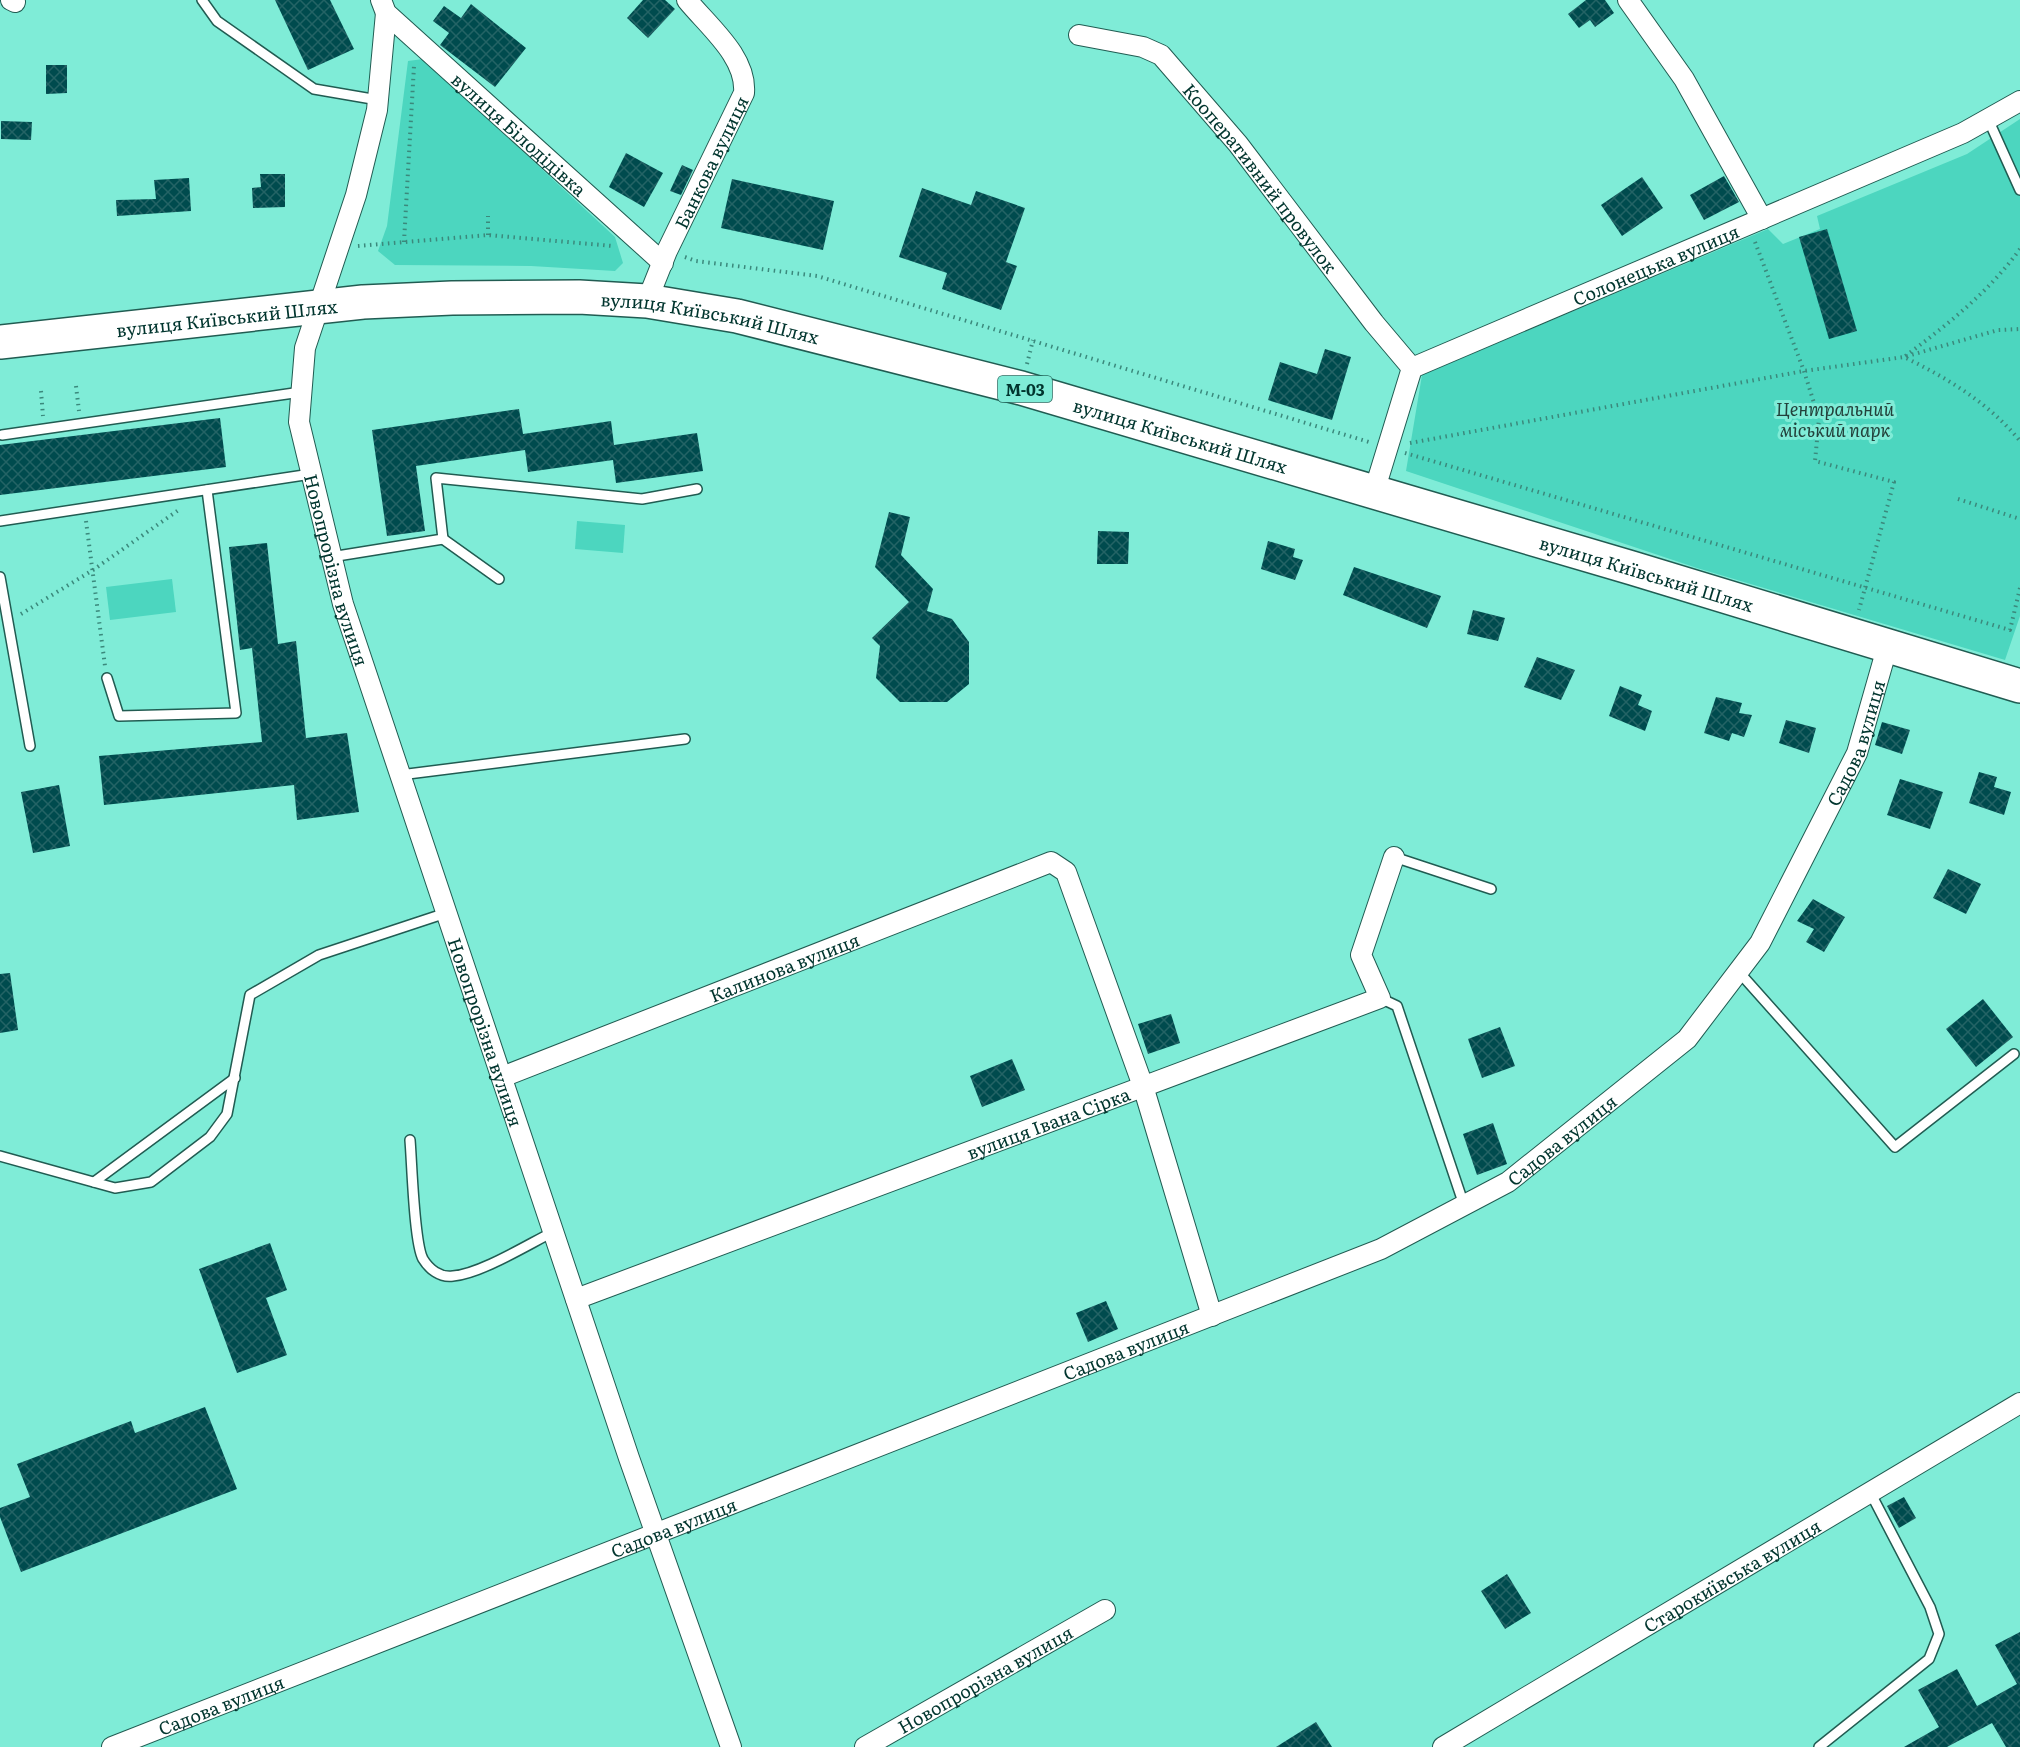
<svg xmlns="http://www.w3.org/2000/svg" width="2020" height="1747" viewBox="0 0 2020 1747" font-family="Literata,serif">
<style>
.park{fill:#4cd6bf}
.building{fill:url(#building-cross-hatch)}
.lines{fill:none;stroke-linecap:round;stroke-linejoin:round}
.service-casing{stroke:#215c52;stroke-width:12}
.minor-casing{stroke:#215c52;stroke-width:22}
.trunk-casing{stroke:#215c52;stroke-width:36}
.path{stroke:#3b897c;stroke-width:4;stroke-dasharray:1.5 4.5;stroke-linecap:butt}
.service{stroke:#fff;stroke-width:9}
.minor{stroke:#fff;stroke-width:20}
.trunk{stroke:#fff;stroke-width:33}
.labels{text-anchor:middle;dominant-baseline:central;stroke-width:6;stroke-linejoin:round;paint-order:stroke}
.shield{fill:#7fecd7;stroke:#276c61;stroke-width:1.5}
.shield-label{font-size:16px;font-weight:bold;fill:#01352e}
.street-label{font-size:18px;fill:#01352e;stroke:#7fecd7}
.park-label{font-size:18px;font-style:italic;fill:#23413b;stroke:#7fecd7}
</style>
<defs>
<pattern id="building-cross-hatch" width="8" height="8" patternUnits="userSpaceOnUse" patternTransform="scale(1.5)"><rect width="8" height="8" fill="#004b4e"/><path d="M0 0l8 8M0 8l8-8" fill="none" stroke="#246365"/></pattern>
</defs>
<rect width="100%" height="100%" fill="#7fecd7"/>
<g class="park">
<polygon points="423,59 615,237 623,263 615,271 531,266 395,265 378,251 387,226 408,61"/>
<polygon points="2020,119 2020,616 2005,660 1697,568 1406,471 1422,375 1768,229 1783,244 1820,229 1817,216 1967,154"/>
<polygon points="577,521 625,525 623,553 575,549"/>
<polygon points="172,579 176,612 110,620 106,587"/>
</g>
<g class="building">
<polygon points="275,0 330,0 354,49 308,70"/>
<polygon points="643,0 665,0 675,9 648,38 627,18"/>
<polygon points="1586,0 1605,0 1614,13 1595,27 1590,20 1579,28 1568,14"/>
<polygon points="471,4 526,48 495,87 440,45 449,33 433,21 444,6 461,18"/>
<polygon points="46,65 67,65 67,93 46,94"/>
<polygon points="1,121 32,122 31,140 1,139"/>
<polygon points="626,153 663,173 644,207 609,187"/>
<polygon points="682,165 693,170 681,195 670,191"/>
<polygon points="260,174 285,174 285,207 253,208 252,188 261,187"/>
<polygon points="1724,176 1739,202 1704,220 1690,195"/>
<polygon points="1642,177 1663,208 1622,236 1601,205"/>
<polygon points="189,178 191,211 117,216 116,200 156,199 154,180"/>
<polygon points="732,179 834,201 823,250 721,228"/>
<polygon points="922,188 971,205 976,191 1025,208 1006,262 1017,266 1001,310 942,289 947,273 899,257"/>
<polygon points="1827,229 1857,331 1829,339 1799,237"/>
<polygon points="1325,349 1351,357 1332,420 1268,400 1280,362 1317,374"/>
<polygon points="519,409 523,434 611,421 614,445 697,433 703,471 616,483 613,460 528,472 525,450 416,466 425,531 387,536 372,430"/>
<polygon points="220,418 226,467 0,495 0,445"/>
<polygon points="889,512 910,517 901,555 933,589 927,611 952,619 969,642 969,684 947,702 900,702 876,678 880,646 872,638 909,602 875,567"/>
<polygon points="1098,531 1129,532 1128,564 1097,564"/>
<polygon points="1268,541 1295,549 1293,557 1303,560 1295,580 1261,569"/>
<polygon points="267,543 278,644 296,641 306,738 347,733 359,812 297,820 294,785 104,805 99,756 262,742 252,648 240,650 229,547"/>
<polygon points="1354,567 1441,596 1427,628 1343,595"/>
<polygon points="1473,610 1505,618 1498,641 1467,634"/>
<polygon points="1537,657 1575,670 1561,700 1524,687"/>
<polygon points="1620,686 1642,695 1638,705 1652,711 1645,731 1609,716"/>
<polygon points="1716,697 1742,703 1739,713 1752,715 1744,737 1732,733 1729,741 1704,733"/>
<polygon points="1786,720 1816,728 1809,753 1779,743"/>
<polygon points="1882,722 1910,730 1902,754 1875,745"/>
<polygon points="1979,772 1997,777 1994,787 2011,792 2004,815 1969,803"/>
<polygon points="1900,779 1943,792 1930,829 1887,815"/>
<polygon points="59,785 70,846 33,853 21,792"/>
<polygon points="1948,869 1981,884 1966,914 1933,898"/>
<polygon points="1813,899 1845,917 1824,952 1806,942 1814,929 1797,921"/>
<polygon points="10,973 18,1030 0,1033 0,974"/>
<polygon points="1983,999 2013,1037 1976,1067 1946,1029"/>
<polygon points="1171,1014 1180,1043 1148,1054 1138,1024"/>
<polygon points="1500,1027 1515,1066 1482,1078 1468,1039"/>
<polygon points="1012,1059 1025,1090 982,1107 970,1076"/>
<polygon points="1493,1123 1507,1164 1477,1175 1463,1134"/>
<polygon points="270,1243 287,1290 266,1298 287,1355 237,1373 199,1269"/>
<polygon points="1106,1301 1118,1329 1088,1342 1076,1313"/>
<polygon points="205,1407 237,1489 21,1572 0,1517 0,1508 30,1497 17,1464 131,1421 135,1433"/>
<polygon points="1904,1497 1916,1518 1899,1528 1887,1506"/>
<polygon points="1507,1574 1531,1613 1505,1629 1481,1591"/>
<polygon points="2020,1632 2020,1747 2006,1747 1992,1723 1947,1747 1904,1747 1939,1727 1918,1690 1957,1669 1977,1706 2017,1684 1995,1645"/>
<polygon points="1316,1722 1332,1747 1276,1747"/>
</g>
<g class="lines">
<g class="service-casing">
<g id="service">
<polyline points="202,0 217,21 314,89 378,100"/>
<polyline points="1988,119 2020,190"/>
<polyline points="2,435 301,392"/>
<polyline points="0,521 311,474"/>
<polyline points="443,539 499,579"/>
<polyline points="331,557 443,539 436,478 642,499 697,489"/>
<polyline points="0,577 30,746"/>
<polyline points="107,678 119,716 236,713 207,490"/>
<polyline points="400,775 685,739"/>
<polyline points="1394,857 1491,889"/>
<polyline points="1739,972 1895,1147 2014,1054"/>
<polyline points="1380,998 1397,1006 1464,1205"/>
<path d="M410 1140C412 1163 414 1243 423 1259 429 1269 440 1278 453 1276 480 1274 527 1245 553 1232"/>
<polyline points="0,1156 115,1188 151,1182 210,1137 227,1114 250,995 319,955 446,913"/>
<polyline points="94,1182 235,1078"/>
<polyline points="1819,1747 1929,1659 1939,1634 1930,1607 1870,1492"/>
</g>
</g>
<g class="minor-casing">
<g id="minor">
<polyline points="11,0 15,2"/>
<path id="s1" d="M381 0 386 13 663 263"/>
<polyline points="1628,0 1684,79 1762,219"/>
<path id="s2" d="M386 13 377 110 356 195 305 348 299 422 343 604 629 1458 731 1747"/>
<path id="s3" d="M1079 35 1143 47 1161 55 1238 144 1374 323 1412 368"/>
<path id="s4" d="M647 301 667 251 744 93C747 57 709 27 687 0"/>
<path id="s5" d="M1365 491 1377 482 1412 368 1963 133 2020 101"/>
<path id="s6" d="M502 1077 1051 862 1066 872 1143 1086 1212 1316"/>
<path id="s7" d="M576 1299 1380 998 1361 955 1394 857"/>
<path id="s8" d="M112 1747 1381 1249 1508 1182 1687 1039 1760 943 1857 753 1887 648"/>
<path id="s9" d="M865 1747 1105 1610"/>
<path id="s10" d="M1443 1747 2020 1403"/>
</g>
</g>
<g class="trunk-casing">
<g id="trunk">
<path id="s11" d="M0 342 363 302 452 298 579 297 647 301 737 316 1021 388 1632 568 2020 686"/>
</g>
</g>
<g class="path">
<polyline points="488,235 488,216"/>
<polyline points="404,242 414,66"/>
<polyline points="1755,242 1804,371 1819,419 1815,461 1894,482 1859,610"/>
<polyline points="358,246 488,235 613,246"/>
<path d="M2020 249C1988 293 1947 325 1904 357 1947 378 1989 403 2020 441"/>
<polyline points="685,257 696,261 817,276 1369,442"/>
<polyline points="1027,364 1033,340"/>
<polyline points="76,386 79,411"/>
<polyline points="41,391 43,416"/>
<polyline points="1410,443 1804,371 1904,357 1998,330 2020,329"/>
<polyline points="1405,453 2010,630 2020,588"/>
<polyline points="1958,499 2020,519"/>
<polyline points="86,521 105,666"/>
<polyline points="21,614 93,570 180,509"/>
</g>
<use href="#service" class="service"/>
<use href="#minor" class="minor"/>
<use href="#trunk" class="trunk"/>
</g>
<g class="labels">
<rect class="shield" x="998" y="376" width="54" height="26" rx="4.5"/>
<g class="shield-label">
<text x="1025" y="389">М-03</text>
</g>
<g class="street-label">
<text stroke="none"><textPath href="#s1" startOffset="194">вулиця Білодідівка</textPath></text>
<text stroke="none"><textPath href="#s4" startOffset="153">Банкова вулиця</textPath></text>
<text stroke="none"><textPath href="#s3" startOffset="243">Кооперативний провулок</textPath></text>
<text stroke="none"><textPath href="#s5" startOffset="399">Солонецька вулиця</textPath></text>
<text stroke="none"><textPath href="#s11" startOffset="228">вулиця Київський Шлях</textPath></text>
<text stroke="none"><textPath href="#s11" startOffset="714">вулиця Київський Шлях</textPath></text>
<text stroke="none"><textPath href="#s11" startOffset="1200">вулиця Київський Шлях</textPath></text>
<text stroke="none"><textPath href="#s2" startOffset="573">Новопрорізна вулиця</textPath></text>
<text stroke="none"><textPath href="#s11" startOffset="1686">вулиця Київський Шлях</textPath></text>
<text stroke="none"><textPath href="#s8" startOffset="2079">Садова вулиця</textPath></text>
<text stroke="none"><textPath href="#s6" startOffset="303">Калинова вулиця</textPath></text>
<text stroke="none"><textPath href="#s2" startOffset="1059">Новопрорізна вулиця</textPath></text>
<text stroke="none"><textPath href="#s7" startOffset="504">вулиця Івана Сірка</textPath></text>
<text stroke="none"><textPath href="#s8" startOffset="1575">Садова вулиця</textPath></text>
<text stroke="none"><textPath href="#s8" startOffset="1089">Садова вулиця</textPath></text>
<text stroke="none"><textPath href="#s8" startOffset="603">Садова вулиця</textPath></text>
<text stroke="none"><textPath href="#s10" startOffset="336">Старокиївська вулиця</textPath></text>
<text stroke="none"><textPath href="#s9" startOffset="138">Новопрорізна вулиця</textPath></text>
<text stroke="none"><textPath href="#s8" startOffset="117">Садова вулиця</textPath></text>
</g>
<g class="park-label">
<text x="1835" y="408">Центральний<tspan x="1835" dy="21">міський парк</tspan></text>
</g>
</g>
</svg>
